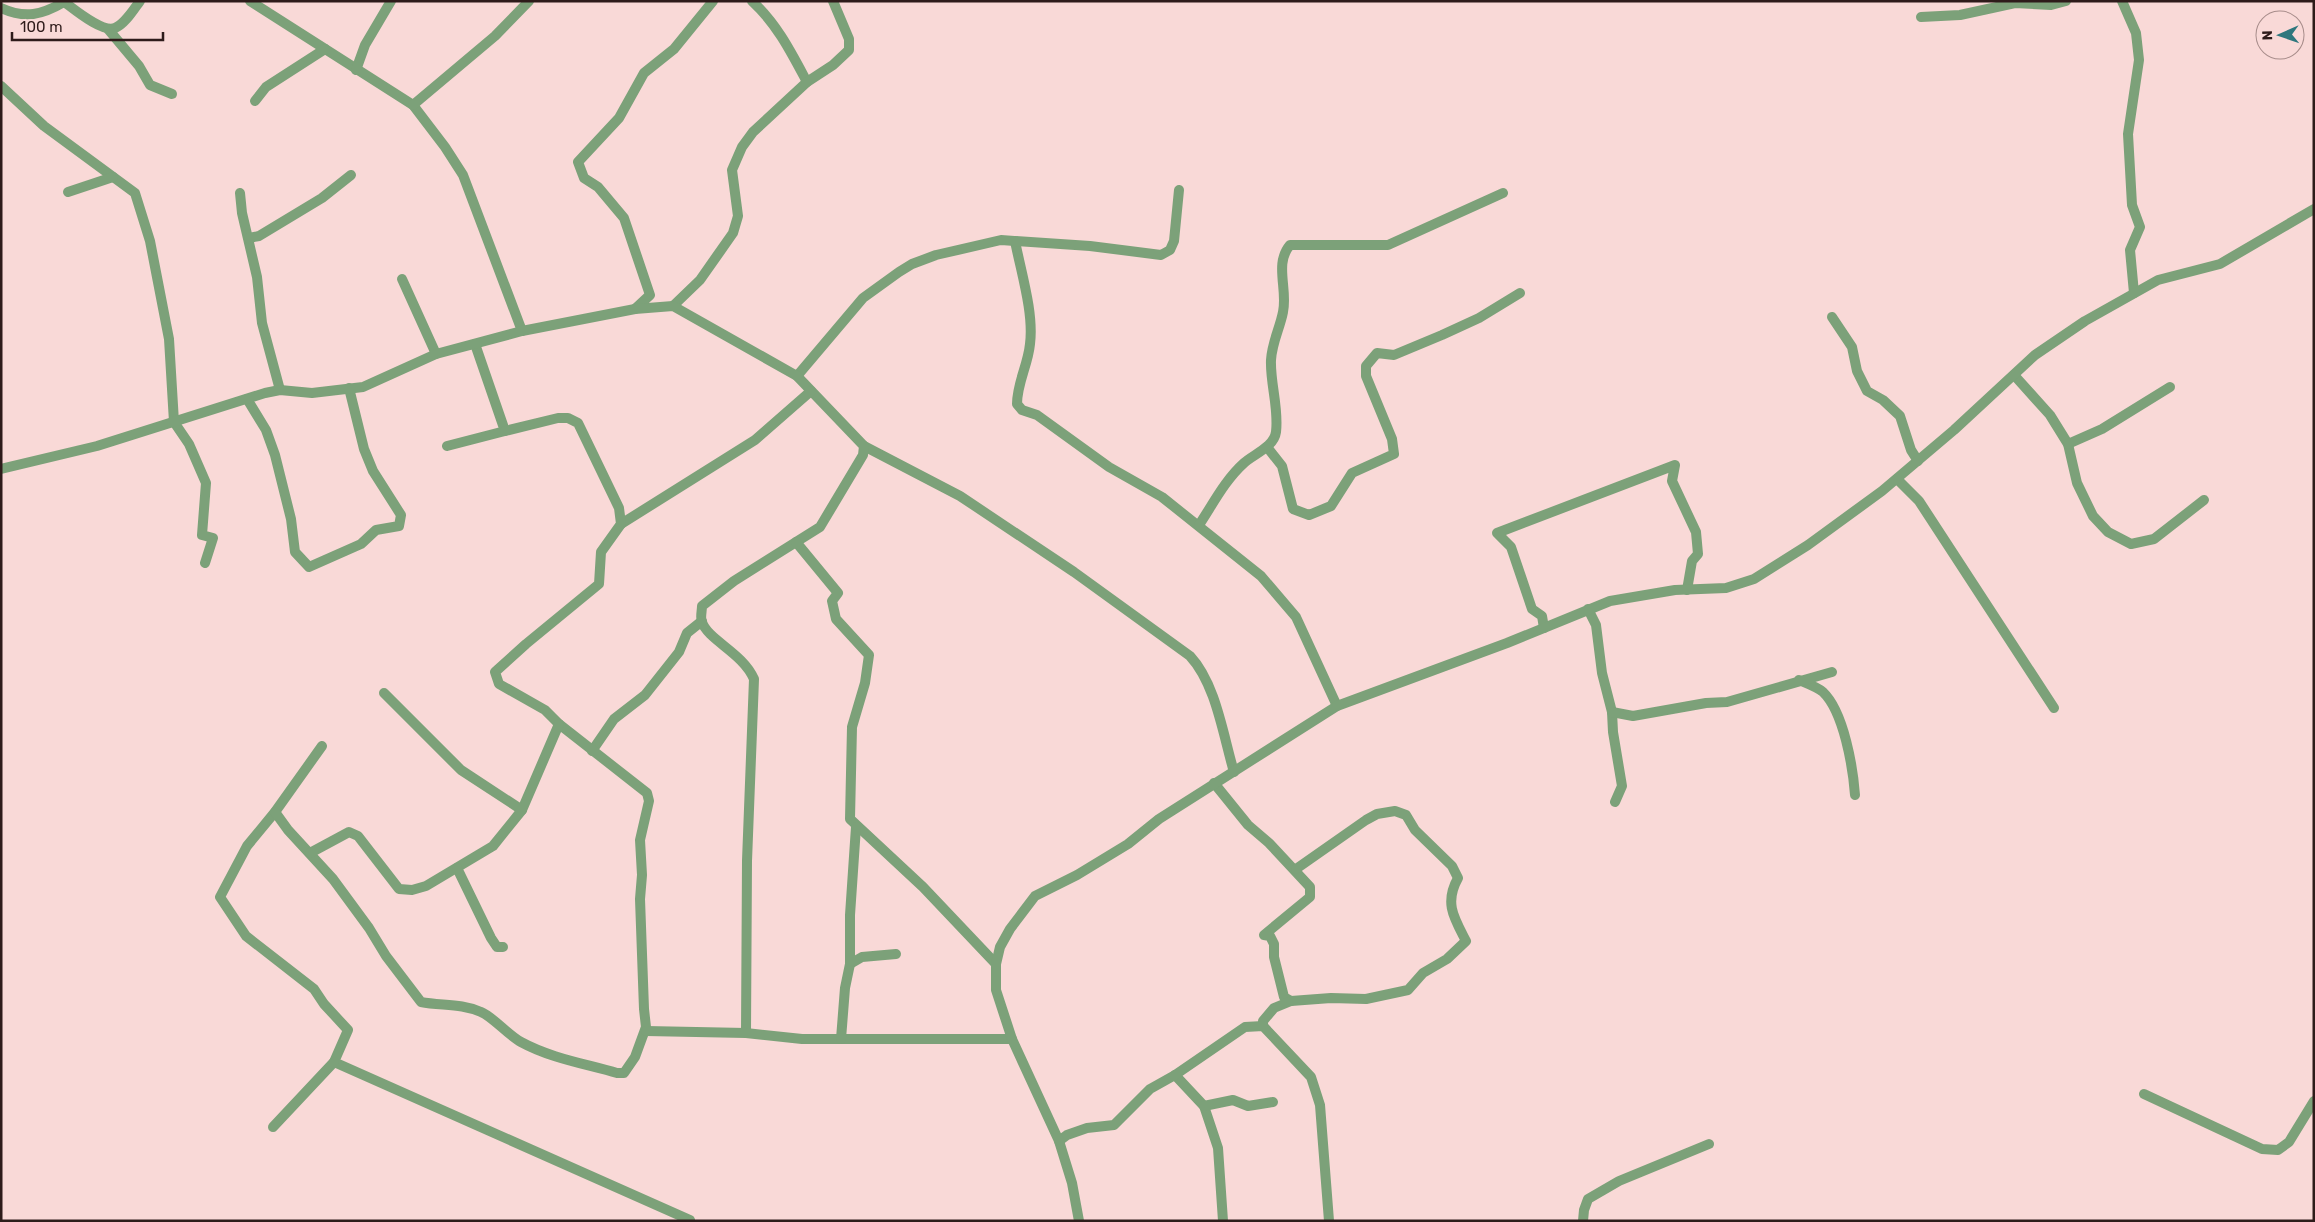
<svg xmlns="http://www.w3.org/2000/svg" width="2315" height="1222" viewBox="0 0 2315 1222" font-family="Rubik,sans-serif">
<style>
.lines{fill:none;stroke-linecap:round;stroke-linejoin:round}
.minor{stroke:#7ca179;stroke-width:10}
</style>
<rect width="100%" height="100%" fill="#f9d9d7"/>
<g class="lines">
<g class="minor">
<path d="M63 1C74 9 102 33 115 28 125 24 134 9 140 1"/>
<polyline points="250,1 413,105 445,147 463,175 522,331"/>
<path d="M752 1C777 24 791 52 807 82"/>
<polyline points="2122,1 2136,33 2139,60 2128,134 2132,205 2140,227 2130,250 2134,293"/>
<path d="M1 8C25 19 42 15 64 2"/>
<polyline points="1921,17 1960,15 2015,3 2051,5 2066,1"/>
<polyline points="108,29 139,66 150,85 172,94"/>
<polyline points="356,70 365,45 391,1"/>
<polyline points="1,86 44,126 135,193 150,241 169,339 174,422 189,444 206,483 202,535 213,538 205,563"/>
<polyline points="255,101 266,87 325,49"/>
<polyline points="413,105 495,36 529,1"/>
<polyline points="68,192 113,177"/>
<polyline points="240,193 242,213 257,277 262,323 280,390"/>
<polyline points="249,238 259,236 322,198 351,175"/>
<path d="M1015 241C1021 272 1034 313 1030 344 1028 365 1017 383 1017 404L1022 410 1037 415 1109 467 1162 497 1261 576 1296 617 1337 706"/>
<polyline points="402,279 436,354"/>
<polyline points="673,306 700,280 733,233 738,216 732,170 742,147 753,132 807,82 833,65 849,50 849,39 833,1"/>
<polyline points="635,309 650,295 624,218 598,187 584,178 578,162 619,118 644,73 674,49 713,1"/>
<polyline points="1832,317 1852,347 1857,371 1867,391 1883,400 1900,416 1911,450 1918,461"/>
<polyline points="2014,375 2050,415 2068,444 2077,483 2093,516 2108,532 2131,544 2154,539 2204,500"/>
<polyline points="797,376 863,298 899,272 912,264 936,255 1001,240 1090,246 1161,255 1170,250 1174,241 1179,190"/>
<polyline points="247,399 266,430 275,455 291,519 295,552 309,567 361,544 376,530 399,526 401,515 373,471 364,449 349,388"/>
<polyline points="2068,444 2102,429 2170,387"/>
<polyline points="447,446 505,431 475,344"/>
<path d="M864 446 960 496 1074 572 1190 656C1216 684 1223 735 1234 772"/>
<polyline points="1267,447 1282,466 1293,509 1309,515 1331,506 1352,473 1394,454 1392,439 1366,376 1366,366 1377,353 1394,355 1442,335 1479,318 1520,293"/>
<path d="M1 469 97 446 265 393 280 390 312 393 363 387 436 354 522 331 635 309 673 306 797 376 864 446 863 455 820 527 734 581 702 606C702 611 700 618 702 622 708 640 743 653 754 679L747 861 746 1033"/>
<polyline points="1897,479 1919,501 2054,708"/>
<polyline points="621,524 755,440 811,391"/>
<path d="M1199 525C1213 504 1225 480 1244 463 1254 454 1274 447 1276 432 1279 408 1270 383 1271 360 1272 342 1280 328 1283 312 1288 289 1274 264 1290 245H1388L1503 193"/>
<polyline points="796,542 838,593 832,601 836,619 869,655 865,683 852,727 850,819 923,887 996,964"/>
<polyline points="1588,609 1596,625 1602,673 1612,712 1613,732 1622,786 1615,802"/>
<polyline points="1544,628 1542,616 1532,609 1511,547 1497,533 1675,465 1672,481 1696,532 1698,554 1692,561 1687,590"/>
<path d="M1799 680C1806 683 1817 687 1823 692 1844 712 1853 768 1855 795"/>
<polyline points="384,693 461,770 522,810"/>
<polyline points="1612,712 1633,716 1706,703 1727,702 1832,672"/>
<polyline points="322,746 275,812 247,846 220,897 246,936 314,989 324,1004 348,1030 334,1062 690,1220"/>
<polyline points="592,751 614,719 645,695 679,652 687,633 702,621"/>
<polyline points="1214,783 1248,825 1269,843 1310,887 1310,897 1264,935 1270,936 1274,944 1274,957 1284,997 1291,1001"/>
<path d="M275 812 288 830 333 879 369 928 386 956 421 1002C441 1006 461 1003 481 1012 492 1016 508 1035 521 1042 550 1058 586 1064 617 1073H624L635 1057 646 1027 644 1009 640 899 642 875 640 840 649 801 647 793 559 724 545 710 499 684 495 672 526 644 599 584 601 552 621 524 619 508 578 423 568 418H558L505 431"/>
<polyline points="310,853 349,832 358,836 399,889 412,890 426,886 493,846 522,810 559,724"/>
<polyline points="457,868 491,938 497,947 503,947"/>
<polyline points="850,964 862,957 896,954"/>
<path d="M1263 1026V1021L1274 1008 1291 1001 1331 998 1366 999 1408 990 1423 973 1447 959 1466 941C1454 918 1444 903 1458 878L1452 866 1415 830 1406 815 1395 811 1377 814 1366 820 1296 869"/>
<polyline points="646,1031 746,1033 802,1039 1012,1039"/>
<polyline points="841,1039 845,988 850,964 850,915 856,827"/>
<polyline points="1175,1075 1204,1106 1218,1148 1223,1221"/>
<polyline points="2144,1094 2262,1149 2278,1150 2289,1142 2314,1101"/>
<polyline points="1204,1106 1233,1100 1248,1106 1273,1102"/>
<polyline points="273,1127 334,1062"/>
<polyline points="1059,1141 1067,1135 1087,1128 1114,1125 1150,1089 1175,1075 1245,1027 1263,1026 1311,1077 1320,1105 1329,1221"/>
<polyline points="1079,1221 1072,1183 1059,1141 1012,1039 996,990 996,964 1000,947 1010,929 1035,896 1077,875 1128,844 1159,819 1337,706 1507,643 1610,601 1675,590 1726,588 1754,579 1808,545 1882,491 1954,430 2035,355 2085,321 2158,280 2220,264 2314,209"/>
<polyline points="1583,1221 1584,1210 1588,1199 1619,1181 1709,1144"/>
</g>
</g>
<rect width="2315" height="1222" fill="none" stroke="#2e1b1a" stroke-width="5"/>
<g transform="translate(2280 35) rotate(268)"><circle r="24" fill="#f9d9d7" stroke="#a88d8b"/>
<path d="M0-4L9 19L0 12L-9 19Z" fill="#2e777d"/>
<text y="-8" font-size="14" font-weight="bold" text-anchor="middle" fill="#2e1b1a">N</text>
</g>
<path d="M12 32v8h151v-8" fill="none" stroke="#2e1b1a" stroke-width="2.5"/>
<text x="20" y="32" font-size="15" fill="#2e1b1a" stroke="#f9d9d7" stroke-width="4" paint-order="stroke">100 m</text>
</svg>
